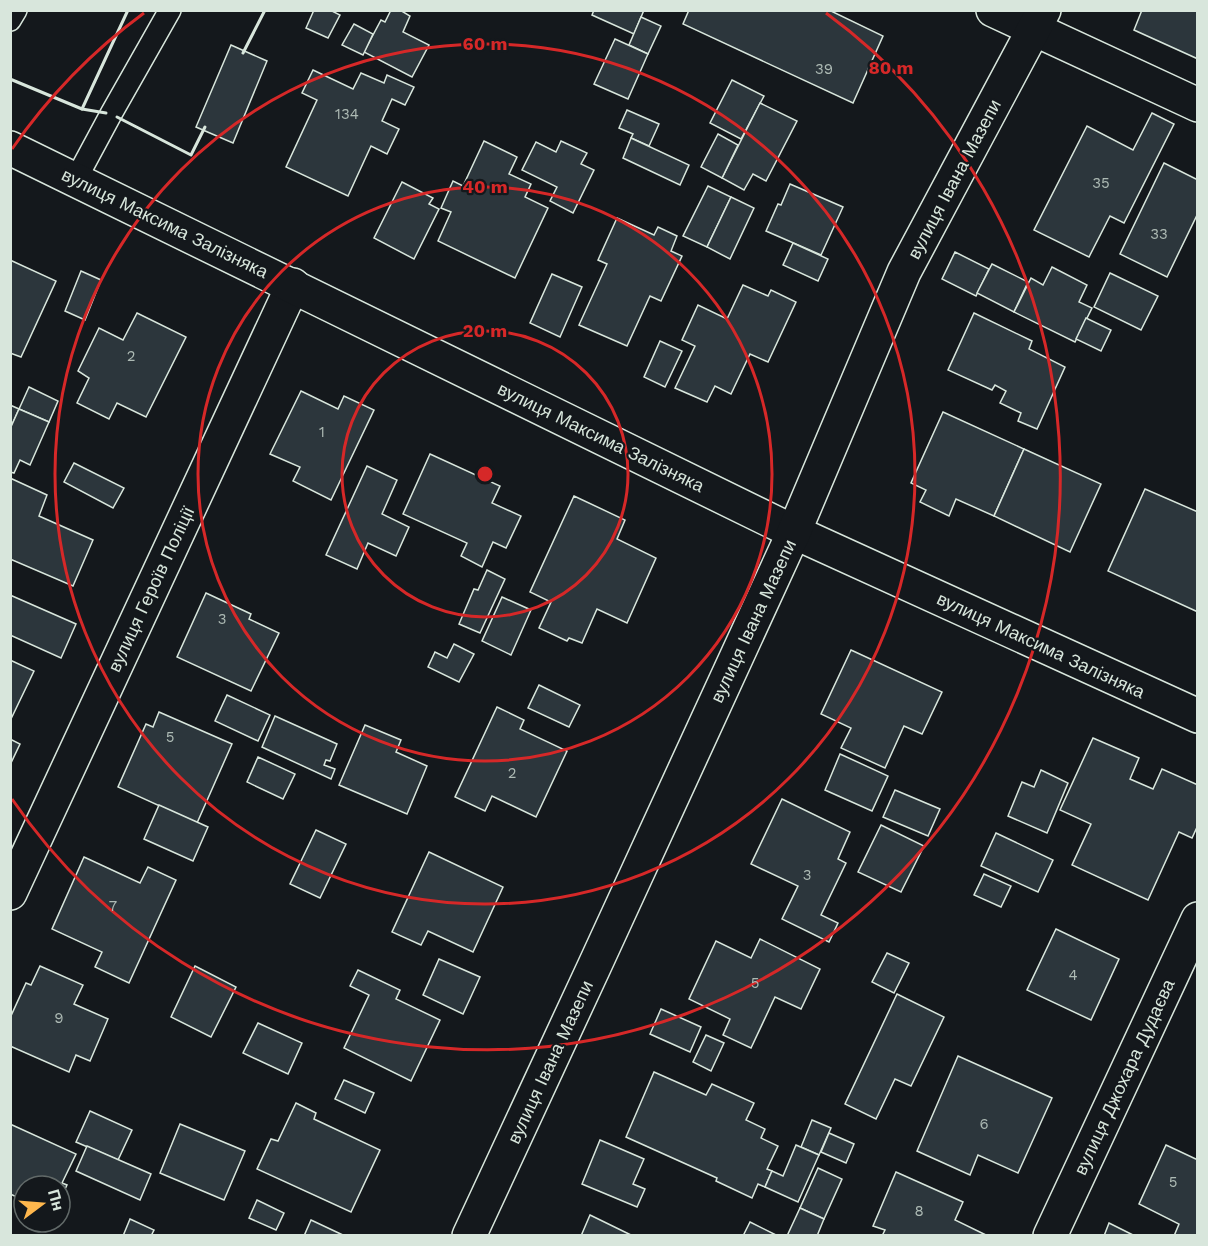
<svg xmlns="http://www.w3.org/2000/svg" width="1208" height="1246" viewBox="0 0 1208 1246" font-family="'Work Sans',sans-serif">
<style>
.building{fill:#2c363c;stroke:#d8e6dc;stroke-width:1.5}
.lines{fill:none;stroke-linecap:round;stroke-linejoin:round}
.lane-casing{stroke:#d8e6dc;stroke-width:24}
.street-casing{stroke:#d8e6dc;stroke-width:36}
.secondary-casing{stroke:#d8e6dc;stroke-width:36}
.lane{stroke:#14181c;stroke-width:21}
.street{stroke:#14181c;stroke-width:33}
.secondary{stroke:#14181c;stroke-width:33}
.wall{stroke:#d8e6dc;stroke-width:3}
.ring{fill:none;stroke:#d62828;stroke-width:3}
.labels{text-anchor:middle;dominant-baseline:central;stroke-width:4.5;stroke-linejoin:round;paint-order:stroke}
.number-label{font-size:15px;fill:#adbab4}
.street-label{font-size:18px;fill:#d8e6dc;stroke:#14181c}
.centre{fill:#d62828;stroke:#14181c;stroke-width:3}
.ring-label{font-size:18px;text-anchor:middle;font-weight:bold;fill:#d62828;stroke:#14181c;stroke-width:4.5;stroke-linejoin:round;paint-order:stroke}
</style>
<rect width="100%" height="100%" fill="#14181c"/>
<g class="building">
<polygon points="314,10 330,10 340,15 328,38 306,28"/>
<polygon points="391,10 400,10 410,16 403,32 429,45 412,77 364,52 381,20 385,22"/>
<polygon points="594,10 644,10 634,34 592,15"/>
<polygon points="689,10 829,10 883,36 853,103 683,24"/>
<polygon points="1142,10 1198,10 1198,59 1134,30"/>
<polygon points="641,17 661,26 648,54 629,45"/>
<polygon points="354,24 373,34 363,55 342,45"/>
<polygon points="615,39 648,54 628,99 594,84"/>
<polygon points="231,45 267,61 233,143 196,127"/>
<polygon points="313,70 353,89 361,73 384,83 387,75 414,87 405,105 392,99 382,121 399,129 387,154 371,146 348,196 286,167 317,100 302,93"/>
<polygon points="732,80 764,96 741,139 710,123"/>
<polygon points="760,103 797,121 766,181 753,174 744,190 722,178"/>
<polygon points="627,110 659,124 649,146 631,138 633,134 619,128"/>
<polygon points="1152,113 1174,124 1124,223 1110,216 1089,257 1034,230 1087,126 1133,150"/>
<polygon points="718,134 738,145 722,178 701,167"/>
<polygon points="631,138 689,165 680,185 623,158"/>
<polygon points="484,141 517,157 509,174 531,184 525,197 548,208 515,278 438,241 451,212 441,208 453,181 463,186"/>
<polygon points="561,141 587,153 581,164 594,170 573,213 550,201 557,187 522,170 536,142 556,152"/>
<polygon points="1164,163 1198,180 1198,213 1167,277 1120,254"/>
<polygon points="402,182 433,198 429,204 439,209 414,259 374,238"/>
<polygon points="790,184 843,207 821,255 766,231 778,204 781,205"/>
<polygon points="708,186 731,197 707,247 683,236"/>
<polygon points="731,197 754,208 730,259 707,247"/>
<polygon points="617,218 654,235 658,227 677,236 671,251 682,256 661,301 650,296 627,346 579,325 607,264 598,260"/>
<polygon points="793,243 828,259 818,281 783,265"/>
<polygon points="955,252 989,269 976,296 942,279"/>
<polygon points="10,260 56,281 21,357 10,353"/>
<polygon points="992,264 1028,282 1014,312 977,293"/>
<polygon points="1052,267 1087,285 1079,302 1092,308 1075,342 1014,312 1031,278 1043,285"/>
<polygon points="81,271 101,280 85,320 65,311"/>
<polygon points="1110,273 1158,296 1141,330 1094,307"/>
<polygon points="552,274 582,287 560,337 530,323"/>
<polygon points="743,285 768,296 771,290 796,302 768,362 750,354 731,394 715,386 707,402 675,388 695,346 682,340 698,305 727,319"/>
<polygon points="137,313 186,337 146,417 117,403 109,419 77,403 89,378 78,371 99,328 123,340"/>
<polygon points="974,313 1032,341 1029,349 1065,367 1037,429 1018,421 1021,413 1000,403 1006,391 995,385 992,390 948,370"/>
<polygon points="1086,318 1111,330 1101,351 1076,339"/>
<polygon points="660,341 682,351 665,387 644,377"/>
<polygon points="29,387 58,401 49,422 19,409"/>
<polygon points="301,391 338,409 344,396 374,410 331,500 293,481 300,467 270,454"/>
<polygon points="10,405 19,409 10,429"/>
<polygon points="19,409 49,422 30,465 20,460 14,473 10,472 10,429"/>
<polygon points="943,412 1024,449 994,516 956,499 949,516 920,502 926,490 911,483"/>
<polygon points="1024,449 1101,484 1070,552 994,516"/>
<polygon points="430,454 500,486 492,503 521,516 506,548 493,542 482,567 461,556 467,543 403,514"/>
<polygon points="74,463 124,488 113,508 64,482"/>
<polygon points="367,466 397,480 382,514 409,527 396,556 368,543 357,569 326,555"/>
<polygon points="10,478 47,495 39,516 93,540 73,586 10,559"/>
<polygon points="1145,489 1198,512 1198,612 1108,571"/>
<polygon points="574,496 625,520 617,539 656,558 627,623 597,609 582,643 569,638 567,641 539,628 551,602 530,592"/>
<polygon points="487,570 505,579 480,633 459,624 474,589 478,590"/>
<polygon points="206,593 251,614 249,619 279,633 251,691 177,657"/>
<polygon points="10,595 76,624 61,658 10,635"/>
<polygon points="502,597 531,610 511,655 482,641"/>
<polygon points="454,644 474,654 459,682 428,667 435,652 447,658"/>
<polygon points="851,650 942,692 922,734 904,726 885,768 841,748 851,728 821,714"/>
<polygon points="10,660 34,671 10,721"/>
<polygon points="539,685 580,705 569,727 528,708"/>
<polygon points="227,695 270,715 258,741 215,721"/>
<polygon points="497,707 524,720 520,729 567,751 536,817 492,796 485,811 455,797"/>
<polygon points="159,712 232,744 197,823 118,787 146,724 153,727"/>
<polygon points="275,716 337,744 330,761 326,760 324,765 335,769 331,779 262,747"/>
<polygon points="365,725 401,740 396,752 427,766 407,814 339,785"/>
<polygon points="1093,738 1139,758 1130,779 1153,789 1162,769 1198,785 1198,825 1192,838 1179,832 1148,900 1072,865 1091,824 1060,810"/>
<polygon points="10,739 20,744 10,765"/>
<polygon points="840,754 888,776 872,811 825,790"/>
<polygon points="258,757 295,774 283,799 247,782"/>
<polygon points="1041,770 1068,783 1047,833 1008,816 1022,782 1034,787"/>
<polygon points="895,790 940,809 928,836 883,817"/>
<polygon points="782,799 850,832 838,859 846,863 821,915 838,923 829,942 782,919 798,886 751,864"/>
<polygon points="159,805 208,827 193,861 144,839"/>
<polygon points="881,825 924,846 901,892 858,872"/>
<polygon points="316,830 346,844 320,898 290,884"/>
<polygon points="996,833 1053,860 1038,892 981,866"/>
<polygon points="429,852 503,887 473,952 428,931 421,945 392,932"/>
<polygon points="84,857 140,883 148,867 176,880 129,983 95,967 102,952 52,929"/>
<polygon points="984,874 1011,886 1001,907 974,895"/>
<polygon points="1056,929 1119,959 1091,1020 1027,990"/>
<polygon points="760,939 820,969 801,1009 775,997 751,1048 723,1035 730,1019 689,999 716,941 751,958"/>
<polygon points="887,953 909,963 894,993 872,982"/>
<polygon points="439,959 480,977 463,1014 423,995"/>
<polygon points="40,966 83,985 74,1004 108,1019 90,1061 76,1055 69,1072 10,1046 10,1018 26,983 31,985"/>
<polygon points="195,966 236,987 211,1037 171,1017"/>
<polygon points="358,970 400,990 396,999 440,1020 411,1081 344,1048 369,995 350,986"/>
<polygon points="897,994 944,1017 911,1086 895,1079 876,1119 845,1104"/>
<polygon points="661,1009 701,1027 690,1052 650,1034"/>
<polygon points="258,1023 302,1043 288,1074 243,1053"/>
<polygon points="706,1035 724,1043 711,1071 693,1062"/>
<polygon points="958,1056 1052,1098 1018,1173 978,1155 970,1175 917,1151"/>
<polygon points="654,1072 706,1095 712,1084 754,1103 746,1120 765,1129 761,1138 778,1146 767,1169 772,1171 765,1187 758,1184 752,1198 716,1181 717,1178 626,1137"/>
<polygon points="344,1080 374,1093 365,1113 335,1099"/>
<polygon points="296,1103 316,1113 314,1119 380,1150 351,1212 257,1169 271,1139 278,1141"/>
<polygon points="90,1111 132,1130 118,1160 76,1142"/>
<polygon points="812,1120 831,1128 819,1155 801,1147"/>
<polygon points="10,1124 76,1154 62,1183 67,1185 60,1200 60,1186 24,1186 24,1200 10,1194"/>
<polygon points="180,1124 245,1151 224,1200 160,1173"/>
<polygon points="829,1133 854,1144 846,1163 821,1152"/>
<polygon points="600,1140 644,1159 633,1184 645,1189 637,1207 582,1184"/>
<polygon points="796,1145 819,1155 798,1202 765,1187 772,1171 783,1176"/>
<polygon points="1166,1145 1198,1160 1198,1236 1174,1236 1179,1224 1139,1204"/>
<polygon points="87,1146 151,1174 140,1200 76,1171"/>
<polygon points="818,1168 842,1179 824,1219 800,1208"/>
<polygon points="896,1172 963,1202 955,1220 988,1236 882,1236 885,1230 873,1226"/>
<polygon points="257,1200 284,1213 276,1230 249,1218"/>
<polygon points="800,1208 824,1219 817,1236 787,1236"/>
<polygon points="590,1215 633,1236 581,1236"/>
<polygon points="130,1219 154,1230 151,1236 123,1236"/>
<polygon points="311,1220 345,1236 304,1236"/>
<polygon points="750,1222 778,1236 743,1236"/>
<polygon points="1109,1223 1135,1236 1104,1236"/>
</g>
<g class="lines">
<g class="lane-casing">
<g id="lane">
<polyline points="10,20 16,10"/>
<polyline points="76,179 111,114 170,10"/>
</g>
</g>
<g class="street-casing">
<g id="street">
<polyline points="993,10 1198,105"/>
<polyline points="10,893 293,285"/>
<polyline points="1050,1236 1198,919"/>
</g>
</g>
<g class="secondary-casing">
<g id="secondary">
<polyline points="10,148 794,532 1198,716"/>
<polyline points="469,1236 594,967 794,532 904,272 1044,10"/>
</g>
</g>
<use href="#lane" class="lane"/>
<use href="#street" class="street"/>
<use href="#secondary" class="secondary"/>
<g class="wall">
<polyline points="243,53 265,10"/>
<polyline points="10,79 82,109 128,10"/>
<polyline points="82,109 106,113"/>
<polyline points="117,117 191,155 205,127"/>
</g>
</g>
<g class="ring">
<circle cx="485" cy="474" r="143"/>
<circle cx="485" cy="474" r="287"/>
<circle cx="485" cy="474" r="430"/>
<path d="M12 149A574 574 0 0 1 144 13M826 13A574 574 0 1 1 12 799"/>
</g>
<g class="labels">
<g class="number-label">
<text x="824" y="69">39</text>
<text x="347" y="114">134</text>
<text x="1101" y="183">35</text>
<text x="1159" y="234">33</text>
<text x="131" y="356">2</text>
<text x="322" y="432">1</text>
<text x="222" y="619">3</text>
<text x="170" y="737">5</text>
<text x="512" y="773">2</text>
<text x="807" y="875">3</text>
<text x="113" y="906">7</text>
<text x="1073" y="975">4</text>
<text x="755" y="983">5</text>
<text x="59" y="1018">9</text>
<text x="984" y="1124">6</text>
<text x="1173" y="1182">5</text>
<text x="919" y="1211">8</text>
</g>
<g class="street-label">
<text transform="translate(954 179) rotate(-62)">вулиця Івана Мазепи</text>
<text transform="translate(165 223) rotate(26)">вулиця Максима Залізняка</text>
<text transform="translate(601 437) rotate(26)">вулиця Максима Залізняка</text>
<text transform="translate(151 589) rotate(-65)">вулиця Героїв Поліції</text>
<text transform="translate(753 621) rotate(-65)">вулиця Івана Мазепи</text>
<text transform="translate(1041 645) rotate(25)">вулиця Максима Залізняка</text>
<text transform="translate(550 1062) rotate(-65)">вулиця Івана Мазепи</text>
<text transform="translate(1124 1077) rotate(-65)">вулиця Джохара Дудаєва</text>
</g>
</g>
<circle cx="485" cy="474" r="9" class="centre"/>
<g class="ring-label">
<text x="485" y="50">60 m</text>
<text x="891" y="74">80 m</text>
<text x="485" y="193">40 m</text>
<text x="485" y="337">20 m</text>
</g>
<rect width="1208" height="1246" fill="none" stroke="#d8e6dc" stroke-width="24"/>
<g transform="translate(42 1204) rotate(74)"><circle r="28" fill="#14181c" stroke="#626a69" stroke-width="1.5"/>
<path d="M0-4.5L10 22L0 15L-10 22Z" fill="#ffb74d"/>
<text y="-9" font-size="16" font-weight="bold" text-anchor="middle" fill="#d8e6dc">Пн</text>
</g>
</svg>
